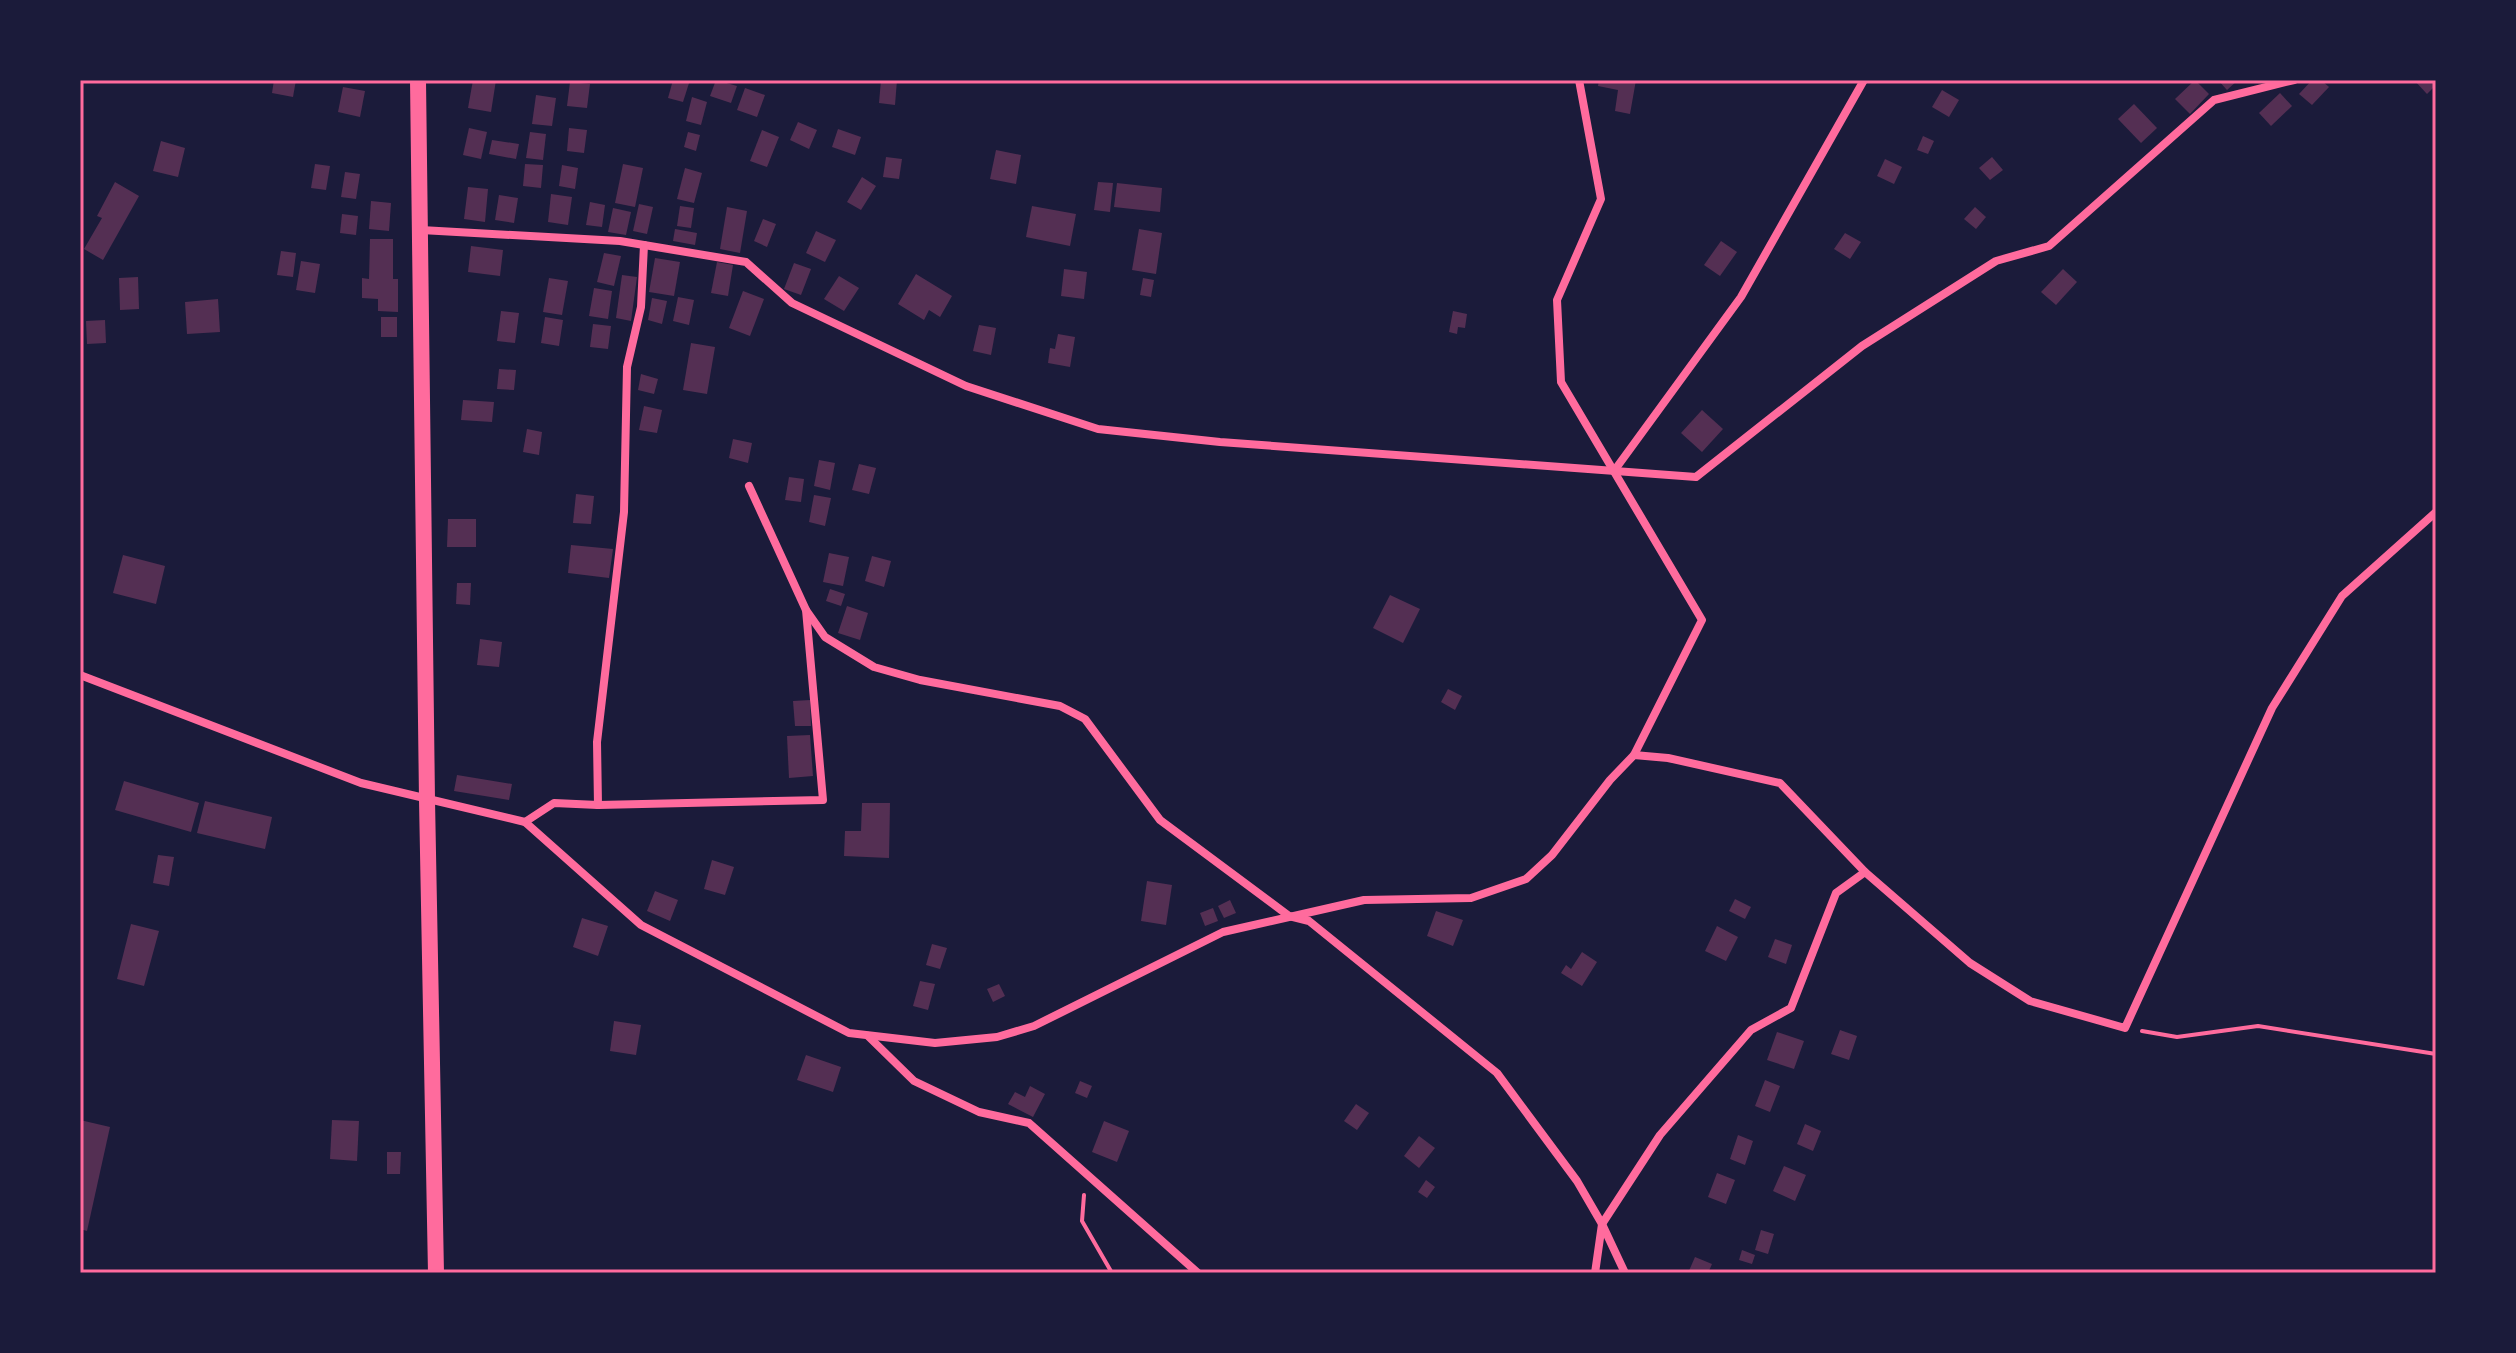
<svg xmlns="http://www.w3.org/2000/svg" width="2516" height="1353" viewBox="0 0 2516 1353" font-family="'Noto Sans',sans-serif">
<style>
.building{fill:#542f53}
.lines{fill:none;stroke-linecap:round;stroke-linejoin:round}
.path{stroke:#ff6b9d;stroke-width:4}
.minor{stroke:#ff6b9d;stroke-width:8}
.secondary{stroke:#ff6b9d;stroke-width:16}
.neatline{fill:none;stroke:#ff6b9d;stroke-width:3}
</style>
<rect width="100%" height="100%" fill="#1b1b3a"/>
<g class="building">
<polygon points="274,80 296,80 293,97 272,93"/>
<polygon points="473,80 496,80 491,112 468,108"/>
<polygon points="673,80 690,80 683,102 668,98"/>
<polygon points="716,80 737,86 731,103 710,96"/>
<polygon points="881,80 897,80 895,105 879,103"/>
<polygon points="1599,80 1636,80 1630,114 1615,111 1618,90 1598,86"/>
<polygon points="2195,80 2209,94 2190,114 2175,99"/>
<polygon points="2218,80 2238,80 2227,90"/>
<polygon points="2312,80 2321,80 2329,87 2312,105 2299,94"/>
<polygon points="2414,80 2436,80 2436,85 2427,94"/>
<polygon points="570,82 590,84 587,108 567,106"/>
<polygon points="343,87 365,91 360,117 338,112"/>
<polygon points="745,88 765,95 757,117 737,110"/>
<polygon points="1942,90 1959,100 1949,117 1932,107"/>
<polygon points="2280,93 2292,106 2271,126 2259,113"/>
<polygon points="536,95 556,98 552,126 532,124"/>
<polygon points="692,97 707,102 701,125 686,121"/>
<polygon points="2134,104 2157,128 2141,143 2118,119"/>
<polygon points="798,122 817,130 809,149 790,140"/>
<polygon points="469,128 487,132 481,159 463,155"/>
<polygon points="569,128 587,130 584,153 567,151"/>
<polygon points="838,129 861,137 855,155 832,147"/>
<polygon points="762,130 779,137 767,167 750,161"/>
<polygon points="530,132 546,134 543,160 526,158"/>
<polygon points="688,132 700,135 696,151 684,147"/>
<polygon points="1923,136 1934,141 1928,154 1917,150"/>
<polygon points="492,140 519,144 516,159 489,154"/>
<polygon points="161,141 185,148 178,177 153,171"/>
<polygon points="996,150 1021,155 1016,184 990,179"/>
<polygon points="886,157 902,159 899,179 883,177"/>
<polygon points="1992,157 2003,170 1990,180 1979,168"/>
<polygon points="1885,159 1902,167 1894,184 1877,176"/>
<polygon points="315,164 330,166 326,190 311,188"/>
<polygon points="525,164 543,165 541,188 523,186"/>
<polygon points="623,164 643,168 635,207 615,203"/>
<polygon points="562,165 578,168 575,189 559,186"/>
<polygon points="685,168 702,173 694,203 677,199"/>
<polygon points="345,172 360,174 356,199 341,197"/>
<polygon points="862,177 876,186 861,210 847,202"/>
<polygon points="115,182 139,196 103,260 84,249 102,218 97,216"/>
<polygon points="1098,182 1113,183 1110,212 1094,210"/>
<polygon points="1117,183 1162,188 1160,212 1114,207"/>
<polygon points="468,187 488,189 485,222 464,219"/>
<polygon points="551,194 572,197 568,225 548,222"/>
<polygon points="499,195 518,198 514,223 495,220"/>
<polygon points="371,201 391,203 389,231 369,229"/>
<polygon points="590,202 605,205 602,227 586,225"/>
<polygon points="639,204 653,207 647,234 633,231"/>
<polygon points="680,206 694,208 691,228 677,226"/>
<polygon points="1032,206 1076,214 1070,246 1026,237"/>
<polygon points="727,207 747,211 740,253 720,249"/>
<polygon points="1975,207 1986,217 1976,229 1964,219"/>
<polygon points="613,208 631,212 626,235 608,232"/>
<polygon points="342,214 358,216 356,235 340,233"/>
<polygon points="763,219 776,224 767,247 754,241"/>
<polygon points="675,229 697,233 695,245 673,241"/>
<polygon points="1139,229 1162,233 1156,274 1132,270"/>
<polygon points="816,231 836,240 825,262 806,253"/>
<polygon points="1845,233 1861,242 1850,259 1834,249"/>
<polygon points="370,239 393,239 393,279 398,279 398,312 378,311 378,299 362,298 362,278 369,279"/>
<polygon points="1721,241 1737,252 1720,276 1704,265"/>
<polygon points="471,246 503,250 500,276 468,272"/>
<polygon points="281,251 296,253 293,277 277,275"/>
<polygon points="604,253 621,256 614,286 597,282"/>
<polygon points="655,258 680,262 674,296 649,292"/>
<polygon points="301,261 320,264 315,293 296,290"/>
<polygon points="717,262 733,265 728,296 711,293"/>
<polygon points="794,263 811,269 801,295 784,289"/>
<polygon points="1064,269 1087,272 1084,299 1061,296"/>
<polygon points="2063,269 2077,282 2056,305 2041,292"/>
<polygon points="916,274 952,296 940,317 929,310 924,320 898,304"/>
<polygon points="622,275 637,277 631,321 616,318"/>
<polygon points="839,276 859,288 844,311 824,299"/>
<polygon points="138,277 139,309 120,310 119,278"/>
<polygon points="549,278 568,281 562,315 543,312"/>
<polygon points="1143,278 1154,280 1151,297 1140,295"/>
<polygon points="594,288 612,291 608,319 589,316"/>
<polygon points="743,291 764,299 750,336 729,328"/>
<polygon points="678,297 694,300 689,325 673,321"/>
<polygon points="652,298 667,301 662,324 648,320"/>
<polygon points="218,299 220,332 187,334 185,302"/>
<polygon points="501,311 519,313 515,343 497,341"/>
<polygon points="1453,311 1467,314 1465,328 1458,327 1457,334 1449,332"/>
<rect x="381" y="317" width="16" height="20"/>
<polygon points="545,317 563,320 559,346 541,343"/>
<polygon points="105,320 106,343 87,344 86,321"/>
<polygon points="593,324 611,326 608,349 590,347"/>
<polygon points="979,325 996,328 991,355 973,351"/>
<polygon points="1058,334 1075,337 1070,367 1048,363 1050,348 1055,349"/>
<polygon points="691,343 715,347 707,394 683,390"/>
<polygon points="499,369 516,370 514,390 497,389"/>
<polygon points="641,374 658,379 654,394 638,390"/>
<polygon points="463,400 494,402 492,422 461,420"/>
<polygon points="644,406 662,410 657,433 639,430"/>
<polygon points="1702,410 1723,429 1702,452 1681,433"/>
<polygon points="527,429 542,432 539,455 523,452"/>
<polygon points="733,439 752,443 748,463 729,458"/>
<polygon points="819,460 835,463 830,490 814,486"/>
<polygon points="859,464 876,468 869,494 852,490"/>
<polygon points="789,477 804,479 801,502 785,500"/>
<polygon points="576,494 594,496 591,524 573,523"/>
<polygon points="814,495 831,498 825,526 809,522"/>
<polygon points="448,519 476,519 476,547 447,547"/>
<polygon points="571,545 613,549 609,578 568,573"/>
<polygon points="829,553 849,557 843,586 823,582"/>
<polygon points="123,555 165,566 156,604 113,593"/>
<polygon points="872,556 891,561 884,587 865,581"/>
<polygon points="457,583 471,583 470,605 456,604"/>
<polygon points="830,589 845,594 841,606 826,601"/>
<polygon points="1390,595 1420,609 1403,643 1373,628"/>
<polygon points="847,606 868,613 860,640 838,633"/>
<polygon points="480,639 502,642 499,667 477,665"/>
<polygon points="1448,689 1462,696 1455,710 1441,702"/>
<polygon points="810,700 811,726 795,726 793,701"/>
<polygon points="810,735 813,776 789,778 787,736"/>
<polygon points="457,775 512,784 509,800 454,791"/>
<polygon points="124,781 199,803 191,832 115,810"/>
<polygon points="205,801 272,817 265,849 197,833"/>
<polygon points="862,803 890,803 889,858 844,856 845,831 861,831"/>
<polygon points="158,855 174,857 169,886 153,883"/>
<polygon points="712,860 734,867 725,895 704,889"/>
<polygon points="1147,881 1172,885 1166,925 1141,921"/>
<polygon points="655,891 678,900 670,921 647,911"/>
<polygon points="1735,899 1751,907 1745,919 1729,911"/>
<polygon points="1230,900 1236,913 1224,918 1218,906"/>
<polygon points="1213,908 1218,921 1205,926 1200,913"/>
<polygon points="1436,911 1463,920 1453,946 1427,936"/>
<polygon points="582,918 608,926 598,956 573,947"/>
<polygon points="131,924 159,931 144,986 117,979"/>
<polygon points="1717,926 1738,937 1726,961 1705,951"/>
<polygon points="1775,939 1792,945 1786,964 1768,957"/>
<polygon points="932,944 947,948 940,969 926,965"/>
<polygon points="1582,952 1597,962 1582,986 1561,973 1566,965 1571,969"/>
<polygon points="920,981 935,984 928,1010 913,1006"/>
<polygon points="999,984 1005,996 993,1002 987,989"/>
<polygon points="614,1021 641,1025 636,1055 610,1051"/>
<polygon points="1840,1030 1857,1036 1849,1060 1831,1054"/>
<polygon points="1777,1032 1804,1041 1794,1069 1767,1060"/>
<polygon points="806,1055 841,1067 833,1092 797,1080"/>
<polygon points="1765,1080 1780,1086 1770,1112 1755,1106"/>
<polygon points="1080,1081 1092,1086 1087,1098 1075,1093"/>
<polygon points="1030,1086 1045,1094 1033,1117 1008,1104 1015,1092 1025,1097"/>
<polygon points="1356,1104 1369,1113 1357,1130 1344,1121"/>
<polygon points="80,1120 110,1127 87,1231 80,1229"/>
<polygon points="332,1120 359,1121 357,1161 330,1159"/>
<polygon points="1104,1121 1129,1131 1117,1162 1092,1152"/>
<polygon points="1805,1124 1821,1131 1813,1151 1797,1144"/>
<polygon points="1738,1135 1753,1141 1745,1165 1730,1159"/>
<polygon points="1419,1136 1435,1148 1419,1168 1404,1156"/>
<polygon points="387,1152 401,1152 400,1174 387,1174"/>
<polygon points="1784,1166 1806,1175 1795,1201 1773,1191"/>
<polygon points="1717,1173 1735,1180 1726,1204 1708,1197"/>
<polygon points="1426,1180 1435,1187 1427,1198 1418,1192"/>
<polygon points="1761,1230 1774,1234 1768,1254 1755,1250"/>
<polygon points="1742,1250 1755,1255 1752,1264 1739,1260"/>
<polygon points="1695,1257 1712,1264 1708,1273 1688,1273"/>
</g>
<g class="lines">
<g class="path">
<polyline points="2142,1031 2177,1037 2258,1026 2436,1054"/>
<polyline points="1084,1195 1082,1221 1112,1273"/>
</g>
<g class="minor">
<polyline points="1579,80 1601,199 1557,300 1561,382 1702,620 1634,755"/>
<polyline points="421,230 620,241 746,262 792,303 966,386 1098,429 1220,442 1696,477 1862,346 1996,261 2049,246 2214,100 2294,80"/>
<polyline points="1614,471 1741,297 1864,80"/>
<polyline points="806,610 825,637 874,667 920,680 1060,706 1085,719 1160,820 1289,916 1309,921 1497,1073 1577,1181 1602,1224 1625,1273"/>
<polyline points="80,675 361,783 525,822 641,925 849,1033 935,1043 997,1037 1034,1026 1223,932 1364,900 1471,898 1526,879 1552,855 1610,780 1634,755 1668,758 1780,783 1865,872 1970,963 2030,1001 2125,1028 2272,708 2342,596 2436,512"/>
<polyline points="598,805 823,800 806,610 749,486"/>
<polyline points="525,822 554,803 598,805 597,742 624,512 627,367 641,307 644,245"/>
<polyline points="868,1036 914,1081 979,1112 1029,1123 1198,1273"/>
<polyline points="1595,1273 1602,1224 1660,1135 1751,1030 1791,1008 1836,893 1865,872"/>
</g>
<polyline class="secondary" points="418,80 427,800 436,1273"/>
</g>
<rect width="2516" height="1353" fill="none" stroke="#1b1b3a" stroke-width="164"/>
<rect x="82" y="82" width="2352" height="1189" class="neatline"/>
</svg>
